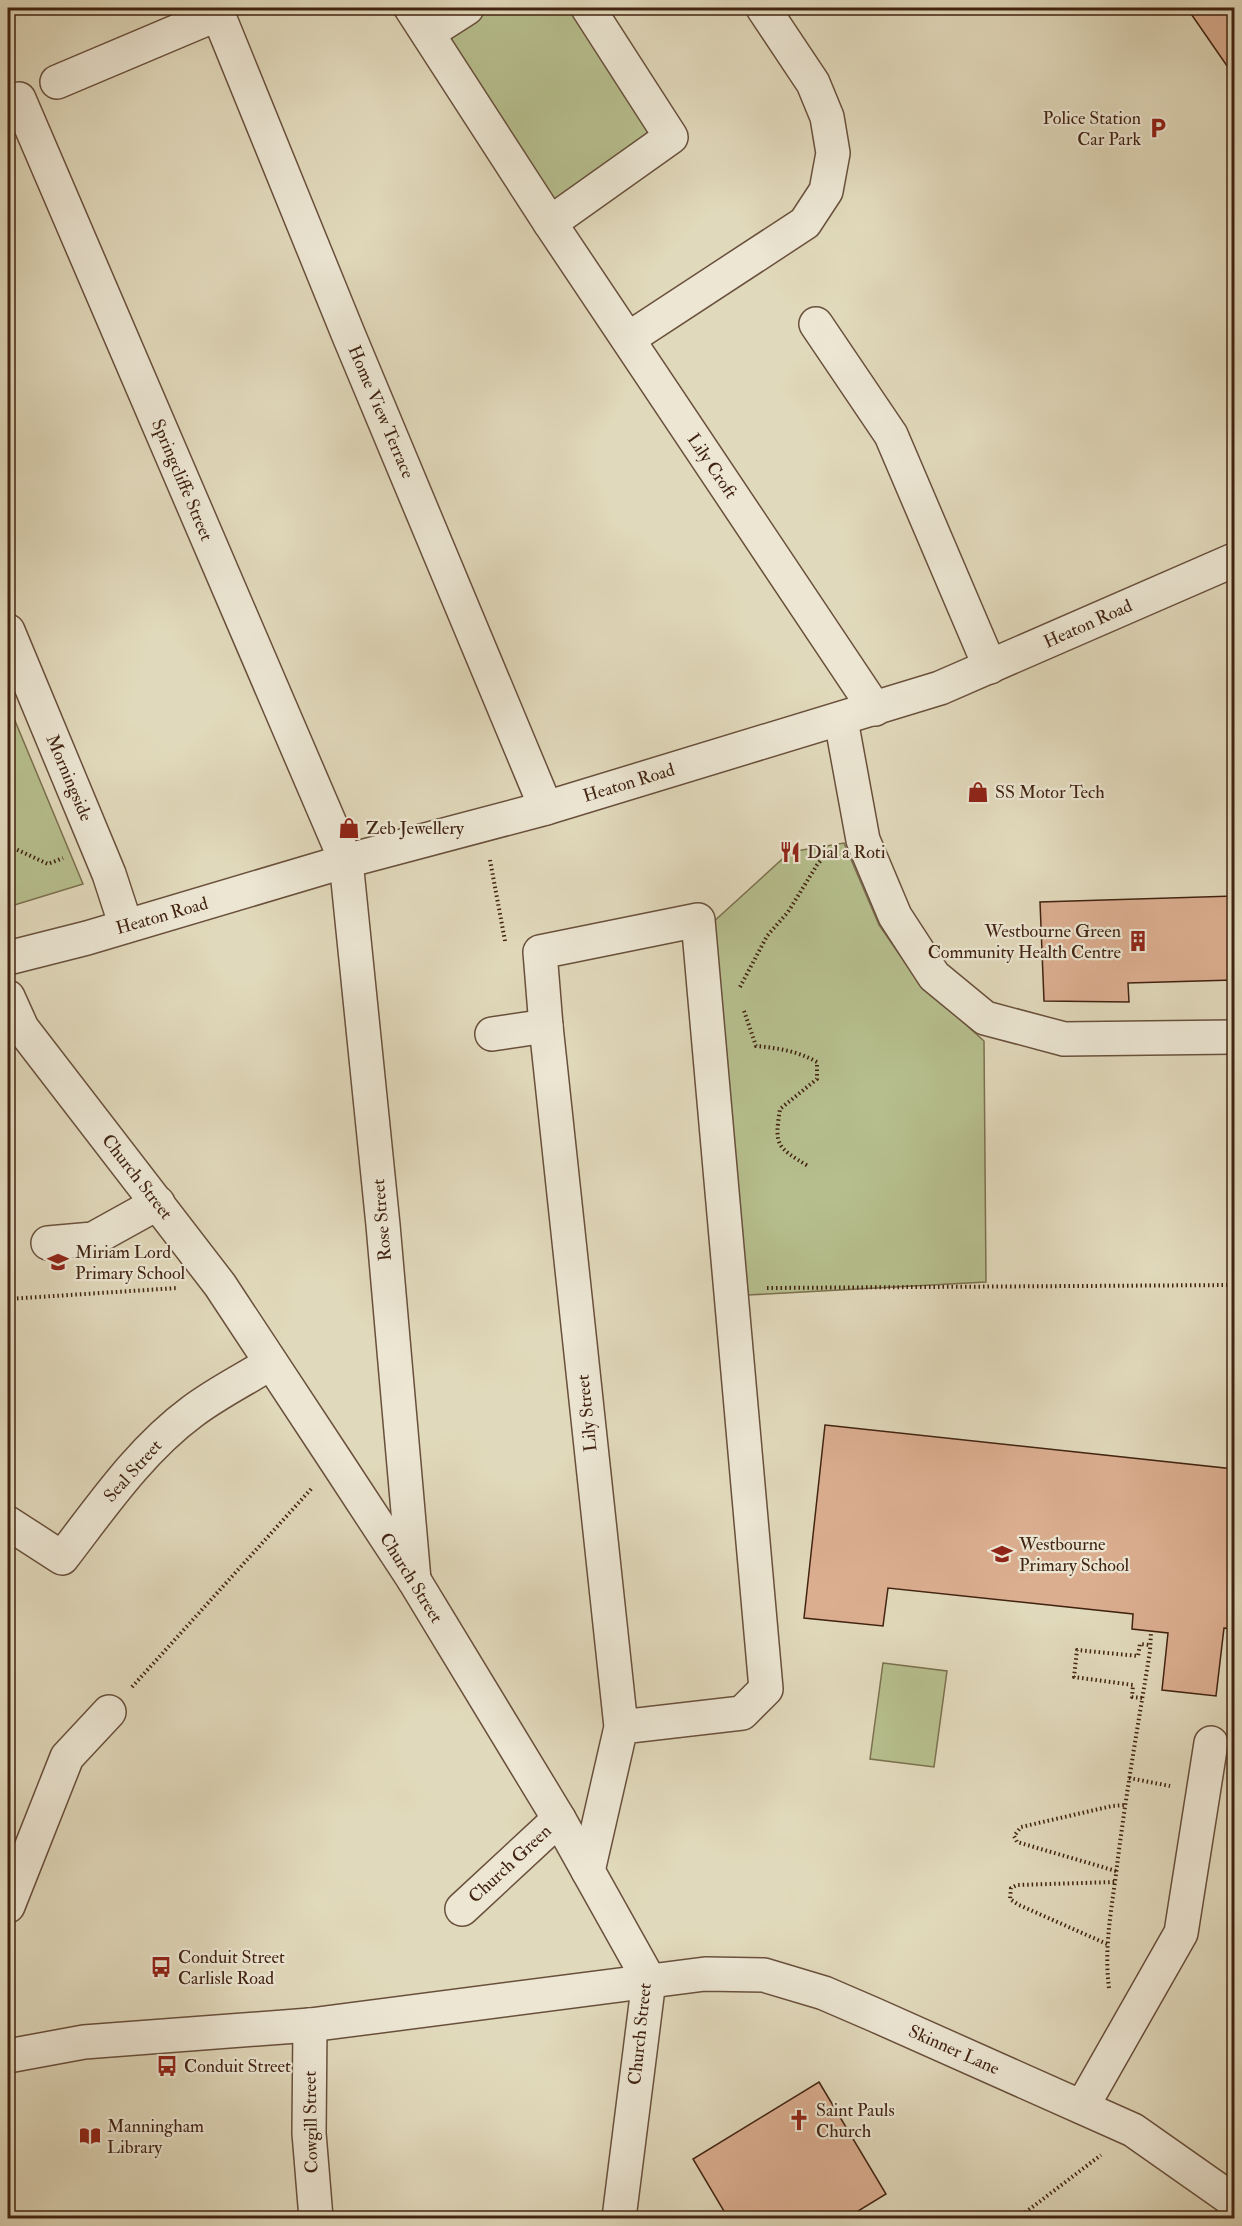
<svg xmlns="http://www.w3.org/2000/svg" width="1242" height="2226" viewBox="0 0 1242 2226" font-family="'IM FELL Double Pica',serif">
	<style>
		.green { fill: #b6be8d; stroke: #7c704f; stroke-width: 1.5 }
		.building { fill: #dbae90; stroke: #412311; stroke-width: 1.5 }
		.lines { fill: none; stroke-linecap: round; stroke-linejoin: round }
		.minor-casing { stroke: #69503c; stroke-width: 36 }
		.path { stroke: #412311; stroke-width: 4; stroke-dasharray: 1.5 3; stroke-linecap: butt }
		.minor { stroke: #ece6d3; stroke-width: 33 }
		.labels { text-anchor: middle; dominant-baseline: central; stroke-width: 4.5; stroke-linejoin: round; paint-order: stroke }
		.poi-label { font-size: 18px; fill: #412311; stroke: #ece6d3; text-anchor: start }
		.street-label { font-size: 18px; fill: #412311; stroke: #ece6d3 }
	</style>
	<rect width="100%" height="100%" fill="#e1d9bb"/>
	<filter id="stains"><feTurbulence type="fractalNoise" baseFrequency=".00333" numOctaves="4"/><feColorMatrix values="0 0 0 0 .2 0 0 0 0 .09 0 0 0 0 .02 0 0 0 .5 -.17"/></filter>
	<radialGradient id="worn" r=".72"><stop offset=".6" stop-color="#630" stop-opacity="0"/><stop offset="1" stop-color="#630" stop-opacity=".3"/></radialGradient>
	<g class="green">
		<path d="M411 8H588L671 137 550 223Z"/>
		<path d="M13 716 83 884 8 907V718Z"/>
		<path d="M844 843 879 925 917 980 984 1041 986 1282 748 1295 711 924 790 852Z"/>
		<path d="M883 1663 947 1671 934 1767 870 1759Z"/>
	</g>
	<g class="building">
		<path d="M1187 8H1234V76Z"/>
		<path d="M1234 896V980L1128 983 1129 1002 1044 1001 1040 902Z"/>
		<path d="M825 1425 1234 1469V1629L1224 1628 1216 1696 1162 1690 1168 1633 1132 1629 1133 1614 888 1588 883 1626 804 1618Z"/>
		<path d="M819 2082 886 2194 858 2211 862 2218H728L693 2159Z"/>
	</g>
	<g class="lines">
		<defs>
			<g id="minor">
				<path d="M411 8 550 223 875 709"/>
				<path d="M428 33 467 8"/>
				<path d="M57 82 218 14 349 336 546 808"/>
				<path d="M19 99 346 861 383 1225 414 1580"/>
				<path d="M550 223 671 137 588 8"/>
				<path d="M816 324 891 435 990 667"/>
				<path d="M628 339 805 223 826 191 833 153 827 117 813 83 763 8"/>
				<path d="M8 631 109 874 126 926"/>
				<path d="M841 720 863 840 895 916 934 976 985 1018 1064 1039 1234 1037"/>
				<path d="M8 958 87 938 346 861 546 808 940 688 1234 560"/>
				<path d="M8 997 22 1028 220 1285 336 1461 414 1580 559 1819 649 1980 619 2218"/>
				<path d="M492 1034 546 1026"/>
				<path d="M48 1243 93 1239 158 1203"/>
				<path d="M8 1523 62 1558C102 1506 140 1450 193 1411 217 1393 245 1379 271 1363"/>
				<path d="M588 1871 621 1727 546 1026 540 952 698 920 766 1689 742 1713 621 1727"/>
				<path d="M8 1906 67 1757 109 1712"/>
				<path d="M462 1909 559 1819"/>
				<path d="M310 2025 309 2133 316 2218"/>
				<path d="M8 2056 84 2042 310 2025 705 1974 764 1975 824 1993 875 2015 1133 2130 1234 2201"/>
				<path d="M1082 2107 1181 1933 1211 1743"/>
			</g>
		</defs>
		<use href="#minor" class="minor-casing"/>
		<g class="path">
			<path d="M9 846 48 864 63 858"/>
			<path d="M490 860 505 941"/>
			<path d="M740 987 767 936 788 912 817 865 829 850"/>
			<path d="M744 1011 756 1046C778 1048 797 1051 817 1062V1079L780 1109C774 1146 777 1147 808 1166"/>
			<path d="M767 1288 1234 1285"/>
			<path d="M8 1299 177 1288"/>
			<path d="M132 1687 312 1488"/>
			<path d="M1142 1698 1132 1697 1133 1685 1074 1677 1077 1650 1138 1656 1140 1644 1150 1645"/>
			<path d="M1129 1778 1170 1786"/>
			<path d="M1116 1871 1017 1842 1014 1836 1021 1827 1112 1806 1125 1805"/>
			<path d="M1107 1944 1019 1905 1010 1899 1011 1888 1017 1885 1115 1882"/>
			<path d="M1109 1988C1104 1949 1111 1912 1116 1874 1125 1799 1138 1725 1150 1651L1151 1632"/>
			<path d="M1018 2218 1101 2155"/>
		</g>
		<use href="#minor" class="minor"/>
	</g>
	<defs>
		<symbol id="parking-bare" viewBox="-9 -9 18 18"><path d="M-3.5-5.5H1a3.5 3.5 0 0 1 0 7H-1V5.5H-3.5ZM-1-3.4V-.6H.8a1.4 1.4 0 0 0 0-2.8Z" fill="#8f2418" stroke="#ece6d3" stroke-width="2.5" paint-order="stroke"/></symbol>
		<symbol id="shop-bare" viewBox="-9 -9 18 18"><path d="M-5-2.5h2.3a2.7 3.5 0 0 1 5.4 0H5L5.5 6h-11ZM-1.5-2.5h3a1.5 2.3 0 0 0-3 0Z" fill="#8f2418" stroke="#ece6d3" stroke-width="2.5" paint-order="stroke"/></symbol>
		<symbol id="restaurant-bare" viewBox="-9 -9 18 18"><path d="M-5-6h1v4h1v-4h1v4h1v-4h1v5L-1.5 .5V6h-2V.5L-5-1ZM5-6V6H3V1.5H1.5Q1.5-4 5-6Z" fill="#8f2418" stroke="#ece6d3" stroke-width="2.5" paint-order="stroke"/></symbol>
		<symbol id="building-bare" viewBox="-9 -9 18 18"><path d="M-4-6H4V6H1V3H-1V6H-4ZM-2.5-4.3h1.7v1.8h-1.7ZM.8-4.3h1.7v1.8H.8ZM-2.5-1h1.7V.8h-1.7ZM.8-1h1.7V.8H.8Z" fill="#8f2418" stroke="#ece6d3" stroke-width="2.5" paint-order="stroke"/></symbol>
		<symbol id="school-bare" viewBox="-9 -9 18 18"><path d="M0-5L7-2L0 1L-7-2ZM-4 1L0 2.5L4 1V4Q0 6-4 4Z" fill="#8f2418" stroke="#ece6d3" stroke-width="2.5" paint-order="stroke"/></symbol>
		<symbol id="bus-bare" viewBox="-9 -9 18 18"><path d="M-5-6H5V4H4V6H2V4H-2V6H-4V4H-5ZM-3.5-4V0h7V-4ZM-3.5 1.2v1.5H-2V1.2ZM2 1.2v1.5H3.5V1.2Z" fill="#8f2418" stroke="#ece6d3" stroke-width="2.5" paint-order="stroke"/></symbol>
		<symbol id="church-bare" viewBox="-9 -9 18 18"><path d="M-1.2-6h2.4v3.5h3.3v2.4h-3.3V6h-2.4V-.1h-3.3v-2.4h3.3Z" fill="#8f2418" stroke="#ece6d3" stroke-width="2.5" paint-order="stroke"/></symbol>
		<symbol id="library-bare" viewBox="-9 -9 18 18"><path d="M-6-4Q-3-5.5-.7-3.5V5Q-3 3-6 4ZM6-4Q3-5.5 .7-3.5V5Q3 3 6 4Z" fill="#8f2418" stroke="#ece6d3" stroke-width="2.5" paint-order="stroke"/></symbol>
	</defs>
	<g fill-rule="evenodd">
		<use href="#parking-bare" x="1143" y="113" width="30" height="30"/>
		<use href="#shop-bare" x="963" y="777" width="30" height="30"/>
		<use href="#shop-bare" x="334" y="813" width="30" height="30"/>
		<use href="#restaurant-bare" x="775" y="837" width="30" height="30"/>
		<use href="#building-bare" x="1123" y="926" width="30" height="30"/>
		<use href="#school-bare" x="43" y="1247" width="30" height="30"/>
		<use href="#school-bare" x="987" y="1539" width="30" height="30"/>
		<use href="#bus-bare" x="146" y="1952" width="30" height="30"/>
		<use href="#bus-bare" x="152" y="2051" width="30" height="30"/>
		<use href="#church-bare" x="784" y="2105" width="30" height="30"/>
		<use href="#library-bare" x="75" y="2121" width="30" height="30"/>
	</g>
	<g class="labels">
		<g class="poi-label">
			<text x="1141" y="118" text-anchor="end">Police Station<tspan x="1141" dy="21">Car Park</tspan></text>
			<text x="995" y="792">SS Motor Tech</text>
			<text x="366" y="828">Zeb Jewellery</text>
			<text x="807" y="852">Dial a Roti</text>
			<text x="1121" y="931" text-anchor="end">Westbourne Green<tspan x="1121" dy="21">Community Health Centre</tspan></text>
			<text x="75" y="1252">Miriam Lord<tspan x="75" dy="21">Primary School</tspan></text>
			<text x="1019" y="1544">Westbourne<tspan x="1019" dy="21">Primary School</tspan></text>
			<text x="178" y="1957">Conduit Street<tspan x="178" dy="21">Carlisle Road</tspan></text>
			<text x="184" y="2066">Conduit Street</text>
			<text x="816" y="2110">Saint Pauls<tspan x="816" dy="21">Church</tspan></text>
			<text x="107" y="2126">Manningham<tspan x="107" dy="21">Library</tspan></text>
		</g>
		<g class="street-label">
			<text transform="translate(381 412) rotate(67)">Home View Terrace</text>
			<text transform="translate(712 466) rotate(56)">Lily Croft</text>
			<text transform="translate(182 480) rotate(67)">Springcliffe Street</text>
			<text transform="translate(1088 624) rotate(-24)">Heaton Road</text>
			<text transform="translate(69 778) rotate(67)">Morningside</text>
			<text transform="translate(629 783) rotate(-17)">Heaton Road</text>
			<text transform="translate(162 916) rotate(-16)">Heaton Road</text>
			<text transform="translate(137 1177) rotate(52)">Church Street</text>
			<text transform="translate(382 1220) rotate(-95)">Rose Street</text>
			<text transform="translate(587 1413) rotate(-96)">Lily Street</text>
			<text transform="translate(133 1471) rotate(-48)">Seal Street</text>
			<text transform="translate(411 1578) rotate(58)">Church Street</text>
			<text transform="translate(510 1864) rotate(-43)">Church Green</text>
			<text transform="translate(640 2034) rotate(-84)">Church Street</text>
			<text transform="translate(954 2050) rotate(24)">Skinner Lane</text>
			<text transform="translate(311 2122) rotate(-91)">Cowgill Street</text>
		</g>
	</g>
	<rect width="1242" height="2226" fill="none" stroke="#e1d9bb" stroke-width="30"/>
	<rect x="9" y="9" width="1224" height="2208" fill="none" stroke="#412311" stroke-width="3"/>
	<rect x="15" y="15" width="1212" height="2196" fill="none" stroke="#412311" stroke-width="1.5"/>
	<rect width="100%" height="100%" filter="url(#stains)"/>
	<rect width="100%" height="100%" fill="url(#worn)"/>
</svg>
